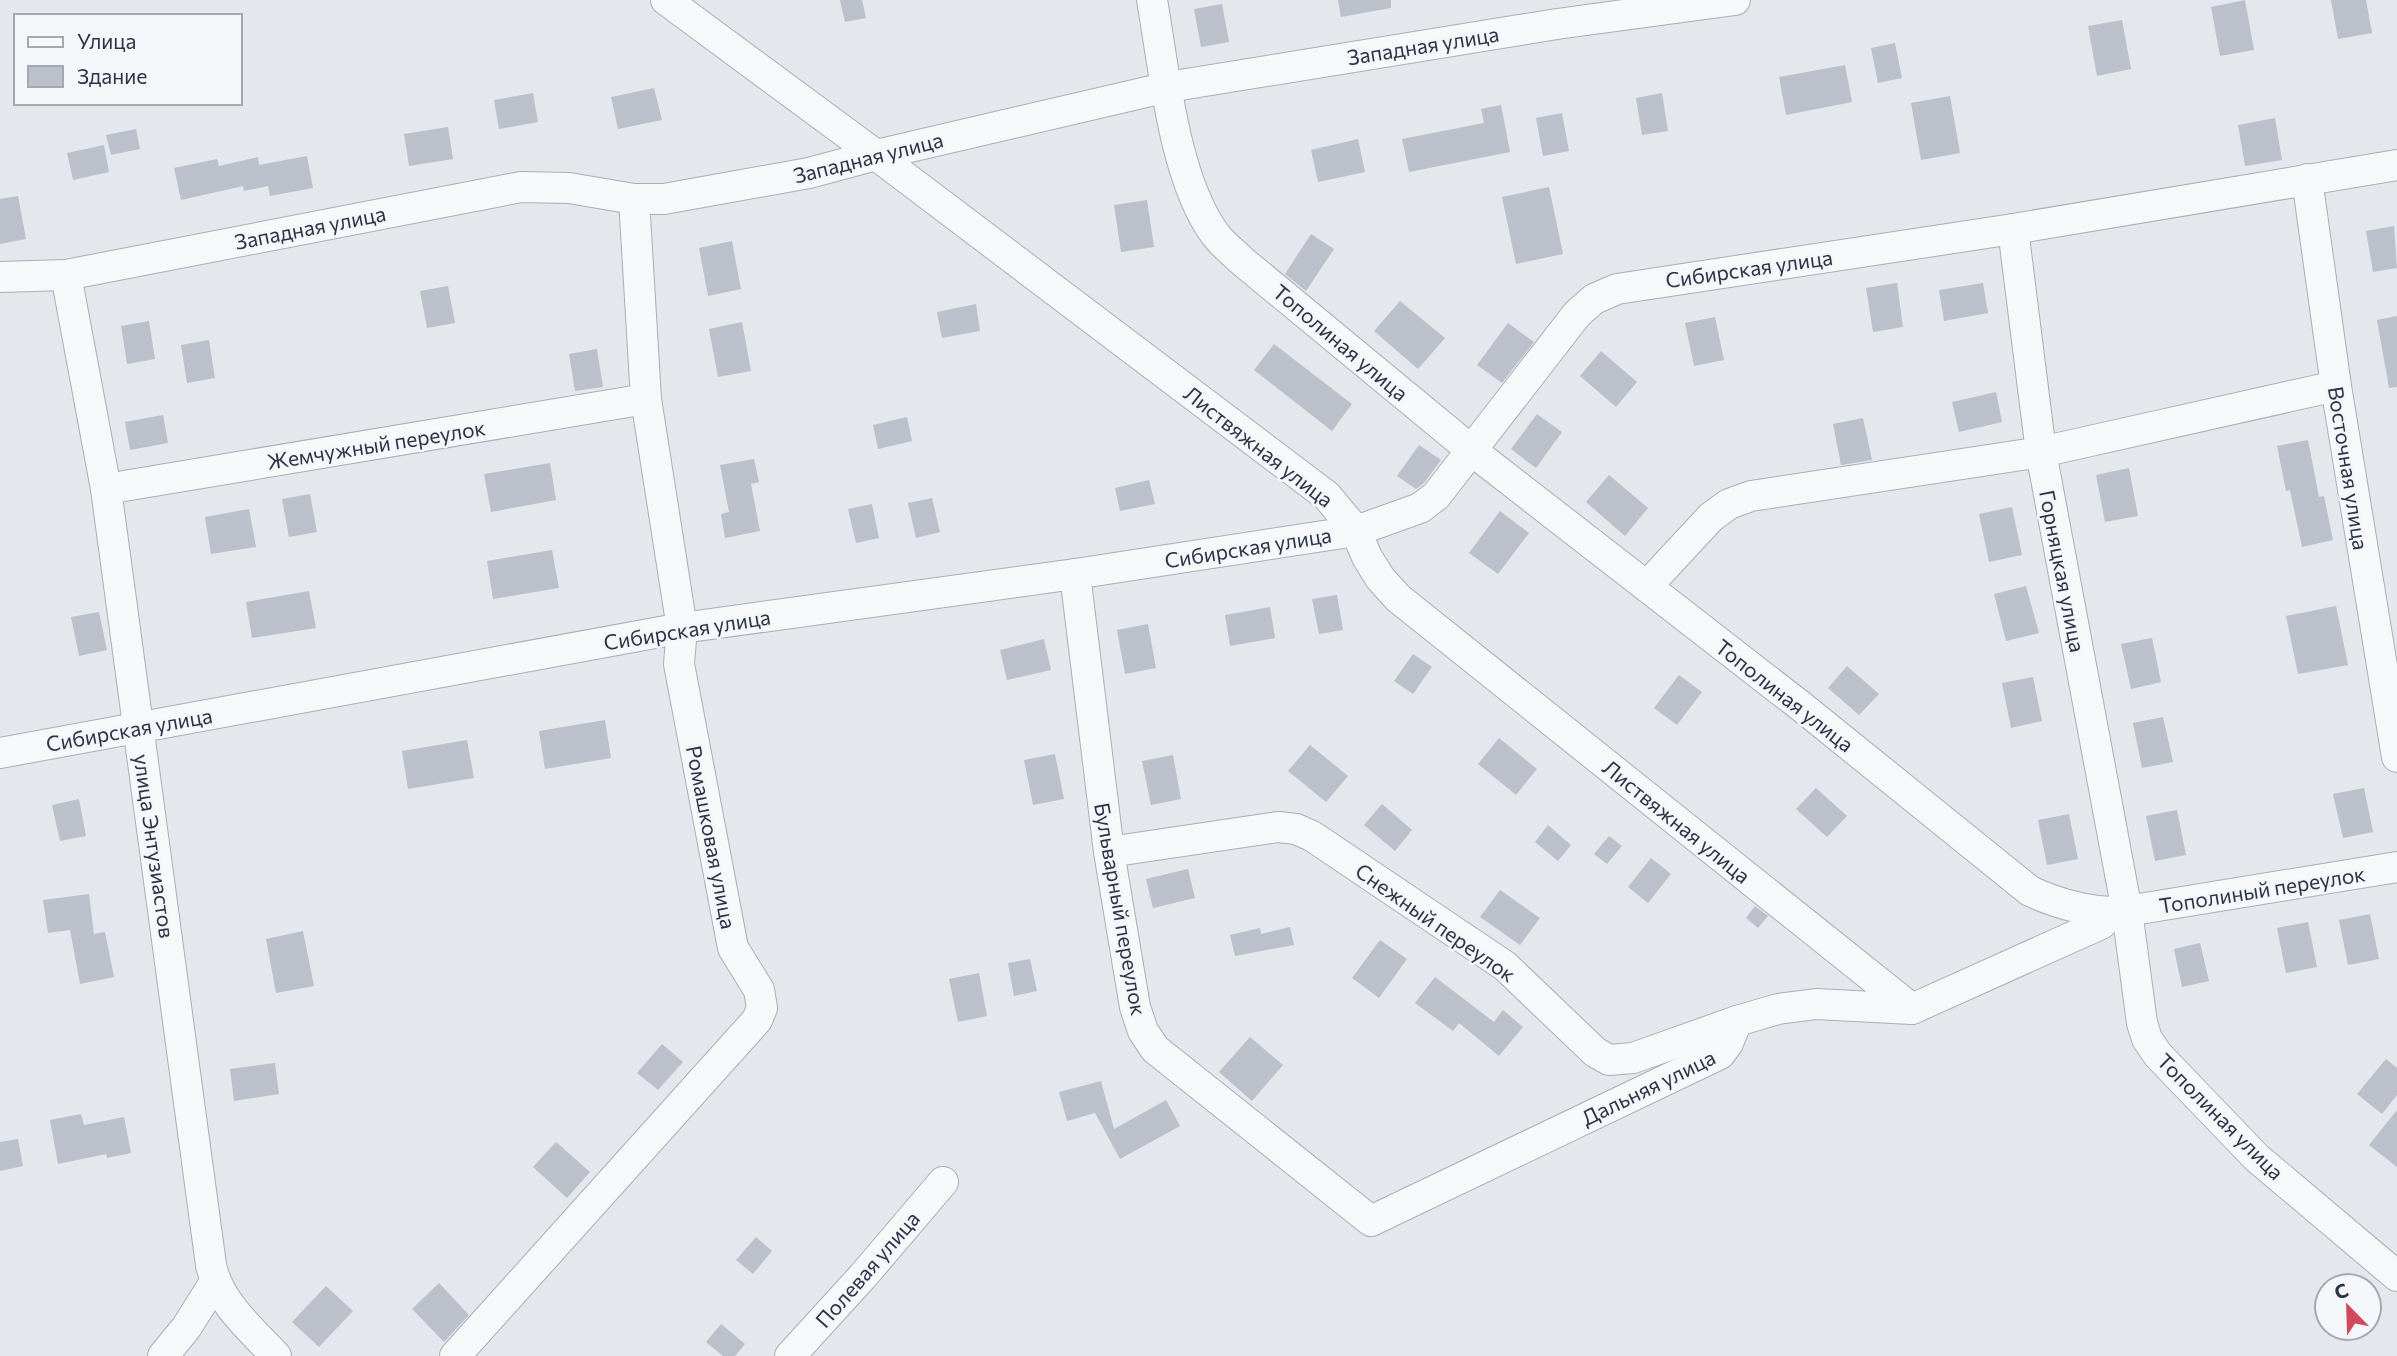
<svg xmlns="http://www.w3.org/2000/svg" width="2397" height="1356" viewBox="0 0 2397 1356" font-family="Commissioner,sans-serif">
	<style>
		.building { fill: #bbc0ca }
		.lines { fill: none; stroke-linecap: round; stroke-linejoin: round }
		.minor-casing { stroke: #a9aeb7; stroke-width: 32 }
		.minor { stroke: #f7f8fa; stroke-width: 30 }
		.labels { text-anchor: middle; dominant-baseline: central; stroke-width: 5; stroke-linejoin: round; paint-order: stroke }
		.street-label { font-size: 21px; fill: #2b3445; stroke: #f4f6f9 }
	</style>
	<rect width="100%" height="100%" fill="#e4e7ec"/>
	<g class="building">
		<path d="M840 0H862L866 18 845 22Z"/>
		<path d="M1338 0H1391V8L1341 17Z"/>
		<path d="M2245 0 2254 50 2220 56 2211 7Z"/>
		<path d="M2331 0H2366L2372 33 2338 39Z"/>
		<path d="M1222 4 1229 42 1201 47 1194 9Z"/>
		<path d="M2122 20 2131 69 2097 76 2088 26Z"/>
		<path d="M1895 43 1902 78 1878 83 1871 48Z"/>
		<path d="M1845 65 1852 102 1786 115 1779 77Z"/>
		<path d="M654 88 662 120 618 129 611 97Z"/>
		<path d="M533 93 538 122 499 129 494 100Z"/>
		<path d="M1662 93 1668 131 1642 135 1636 98Z"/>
		<path d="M1950 96 1960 153 1921 160 1911 103Z"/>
		<path d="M1501 105 1510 152 1409 172 1402 139 1484 123 1481 109Z"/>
		<path d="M1562 113 1569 151 1543 156 1536 118Z"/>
		<path d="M2275 118 2282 160 2245 166 2238 125Z"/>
		<path d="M448 127 453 159 409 166 404 134Z"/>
		<path d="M136 129 140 149 111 155 106 135Z"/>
		<path d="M1358 139 1365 172 1318 182 1311 150Z"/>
		<path d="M104 145 109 172 73 180 67 153Z"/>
		<path d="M307 156 313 188 270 196 268 186 244 191 243 186 181 200 174 168 217 159 219 166 258 157 259 165Z"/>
		<path d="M1549 187 1563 254 1516 264 1502 197Z"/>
		<path d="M18 196 26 239 0 244V199Z"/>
		<path d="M1147 200 1154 247 1121 252 1114 205Z"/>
		<path d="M2394 226 2397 268 2373 272 2366 231Z"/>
		<path d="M1311 234 1334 249 1306 291 1285 274Z"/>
		<path d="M732 241 741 289 708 296 699 248Z"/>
		<path d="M1897 283 1903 327 1873 332 1866 288Z"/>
		<path d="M1983 283 1988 313 1944 321 1939 290Z"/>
		<path d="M448 286 455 323 427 328 420 291Z"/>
		<path d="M1400 301 1445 338 1418 369 1374 331Z"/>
		<path d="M976 304 980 331 942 338 937 312Z"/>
		<path d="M2397 316V387L2389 388 2377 320Z"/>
		<path d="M1715 317 1724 360 1694 366 1685 323Z"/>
		<path d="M149 321 155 359 127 364 121 326Z"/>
		<path d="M742 322 751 371 718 377 709 329Z"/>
		<path d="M1508 323 1534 342 1502 383 1477 365Z"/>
		<path d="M209 340 215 378 187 383 181 345Z"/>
		<path d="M1274 344 1352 404 1332 431 1254 370Z"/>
		<path d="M597 349 603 387 575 391 569 354Z"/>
		<path d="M1601 351 1637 382 1616 407 1580 376Z"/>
		<path d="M1996 392 2002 422 1959 432 1952 402Z"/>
		<path d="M1537 414 1562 432 1536 468 1511 449Z"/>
		<path d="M163 415 168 443 130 450 125 422Z"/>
		<path d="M907 417 912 441 878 449 873 425Z"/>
		<path d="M1863 418 1872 460 1841 465 1833 424Z"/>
		<path d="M2308 440 2319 497 2324 496 2333 540 2302 547 2290 490 2286 491 2277 446Z"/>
		<path d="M1419 445 1441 460 1424 483 1416 489 1397 476Z"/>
		<path d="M754 459 759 482 751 484 760 531 725 538 721 514 729 512 720 465Z"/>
		<path d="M550 463 556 500 491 512 484 474Z"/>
		<path d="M2129 468 2138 516 2105 522 2096 475Z"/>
		<path d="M1609 475 1648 508 1625 536 1586 502Z"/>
		<path d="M1149 480 1155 504 1120 511 1115 488Z"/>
		<path d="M310 494 317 532 289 537 282 499Z"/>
		<path d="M932 498 940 532 916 538 908 503Z"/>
		<path d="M872 504 879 538 856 543 848 509Z"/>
		<path d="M2012 507 2022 555 1989 562 1979 514Z"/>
		<path d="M249 509 256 547 211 554 205 517Z"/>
		<path d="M1500 511 1529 533 1498 574 1469 553Z"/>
		<path d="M552 550 559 588 493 599 487 561Z"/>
		<path d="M2026 586 2039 633 2006 641 1994 594Z"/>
		<path d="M309 591 316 628 252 638 246 602Z"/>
		<path d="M1337 595 1343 630 1319 634 1312 599Z"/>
		<path d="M2336 606 2348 665 2298 674 2286 616Z"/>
		<path d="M1270 607 1275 638 1230 646 1225 615Z"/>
		<path d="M99 612 107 650 79 656 71 617Z"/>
		<path d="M1148 624 1156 668 1125 674 1117 630Z"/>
		<path d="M2152 638 2161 682 2131 689 2121 644Z"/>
		<path d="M1044 639 1051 670 1007 680 1000 650Z"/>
		<path d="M1413 654 1432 667 1413 694 1394 681Z"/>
		<path d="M1847 666 1879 694 1859 715 1828 688Z"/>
		<path d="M1679 675 1702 692 1677 725 1654 708Z"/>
		<path d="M2033 677 2042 721 2011 728 2002 683Z"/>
		<path d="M2163 717 2173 762 2142 768 2133 723Z"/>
		<path d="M605 720 611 758 545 769 539 731Z"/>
		<path d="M1499 738 1537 769 1516 795 1478 764Z"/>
		<path d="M467 740 474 778 408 789 402 751Z"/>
		<path d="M1310 745 1348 776 1326 802 1288 771Z"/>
		<path d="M1055 754 1064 799 1033 805 1024 760Z"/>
		<path d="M1173 755 1181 799 1151 805 1142 761Z"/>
		<path d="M1816 788 1847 816 1827 837 1796 809Z"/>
		<path d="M2364 788 2373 832 2343 838 2333 794Z"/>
		<path d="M79 799 86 836 60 841 52 805Z"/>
		<path d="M1382 804 1412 830 1395 851 1364 825Z"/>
		<path d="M2177 810 2186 855 2155 861 2146 816Z"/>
		<path d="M2069 814 2078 859 2047 865 2038 820Z"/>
		<path d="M1548 825 1571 845 1558 861 1535 842Z"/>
		<path d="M1609 836 1622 846 1607 864 1594 854Z"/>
		<path d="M1651 858 1671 874 1648 903 1628 887Z"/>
		<path d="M1188 869 1195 898 1153 908 1146 879Z"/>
		<path d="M1500 890 1540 918 1520 945 1480 917Z"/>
		<path d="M89 894 94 934 105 932 114 977 80 984 70 930 48 933 43 900Z"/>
		<path d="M1755 906 1768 916 1758 928 1746 918Z"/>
		<path d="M2370 914 2379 959 2348 965 2339 920Z"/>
		<path d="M2308 922 2317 967 2286 973 2277 928Z"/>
		<path d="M1290 927 1294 945 1235 956 1230 935 1260 928 1261 934Z"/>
		<path d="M303 931 314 986 276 993 266 939Z"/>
		<path d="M1380 940 1407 959 1379 998 1352 978Z"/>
		<path d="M2200 943 2209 981 2182 987 2174 949Z"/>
		<path d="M1030 959 1037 991 1014 996 1008 963Z"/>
		<path d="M979 973 987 1016 958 1022 949 979Z"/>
		<path d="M1435 977 1494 1022 1503 1010 1523 1027 1499 1056 1459 1023 1453 1031 1415 1003Z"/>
		<path d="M1250 1037 1283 1065 1252 1101 1219 1072Z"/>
		<path d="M662 1044 683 1062 658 1090 637 1073Z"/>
		<path d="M2386 1059 2397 1068V1095L2382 1114 2357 1094Z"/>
		<path d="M275 1063 279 1094 234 1101 230 1069Z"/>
		<path d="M1101 1081 1114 1129 1166 1100 1180 1126 1120 1159 1095 1113 1067 1121 1059 1092Z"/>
		<path d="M2397 1110V1167L2369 1145Z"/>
		<path d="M81 1114 84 1125 124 1117 131 1153 107 1158 106 1154 58 1164 50 1120Z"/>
		<path d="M18 1139 23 1166 0 1171V1142Z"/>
		<path d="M556 1142 590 1172 567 1198 533 1167Z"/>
		<path d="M756 1237 772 1251 753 1274 736 1260Z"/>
		<path d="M439 1283 469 1315 444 1342 412 1309Z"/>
		<path d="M326 1286 353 1311 319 1347 292 1322Z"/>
		<path d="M721 1324 745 1344 735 1356H723L706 1342Z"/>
	</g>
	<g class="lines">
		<defs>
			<g id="minor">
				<path d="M666 0 876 155 1327 496 1356 531 1367 557 1380 578 1398 598 1912 1009"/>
				<path d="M1152 0C1164 68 1174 179 1215 234 1222 244 1233 252 1242 261L1471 450 1802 707 2030 891C2058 904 2096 915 2127 911L2142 1023 2147 1039 2158 1055 2257 1158 2397 1276"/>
				<path d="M2307 179 2336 386 2397 757"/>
				<path d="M2013 229 2041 452 2127 911 2397 867"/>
				<path d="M66 275 106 489 211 1265C219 1303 250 1328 276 1356"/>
				<path d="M0 277 66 275 521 187 569 188 634 199H664L809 173 876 155 1168 87 1557 24 1735 0"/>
				<path d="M106 489 646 399"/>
				<path d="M1075 574 1109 852 1135 1007 1143 1031 1155 1049 1371 1221 1720 1054 1728 1043 1737 1021 1778 1009 1816 1004 1912 1009 2101 924 2113 913"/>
				<path d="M1647 586 1711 517 1729 504 1751 496 2041 452 2336 386"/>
				<path d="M0 753 682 628 1075 574 1356 531 1420 508 1436 496 1577 314 1594 299 1617 289 2013 229 2397 165"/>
				<path d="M1109 852 1278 827 1296 829 1312 836 1505 966 1595 1052 1609 1060 1633 1058 1737 1021"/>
				<path d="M163 1356 186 1328 215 1282"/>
				<path d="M455 1356 757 1020 762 1008 759 990 733 948 679 664 682 628 646 399 634 199"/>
				<path d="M790 1356 863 1276 943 1182"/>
			</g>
		</defs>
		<use href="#minor" class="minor-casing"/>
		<use href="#minor" class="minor"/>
	</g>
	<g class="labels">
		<g class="street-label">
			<text transform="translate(1423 45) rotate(-9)">Западная улица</text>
			<text transform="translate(868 157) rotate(-14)">Западная улица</text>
			<text transform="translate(310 227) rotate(-11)">Западная улица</text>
			<text transform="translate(1749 268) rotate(-8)">Сибирская улица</text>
			<text transform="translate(1341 342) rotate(40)">Тополиная улица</text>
			<text transform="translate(376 444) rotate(-9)">Жемчужный переулок</text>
			<text transform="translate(1259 446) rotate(38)">Листвяжная улица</text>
			<text transform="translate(2349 468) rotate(81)">Восточная улица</text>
			<text transform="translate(1248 547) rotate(-9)">Сибирская улица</text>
			<text transform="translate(2063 571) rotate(79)">Горняцкая улица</text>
			<text transform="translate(687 629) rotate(-9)">Сибирская улица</text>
			<text transform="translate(1785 695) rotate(38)">Тополиная улица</text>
			<text transform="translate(129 729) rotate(-10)">Сибирская улица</text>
			<text transform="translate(1677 821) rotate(39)">Листвяжная улица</text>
			<text transform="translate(712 837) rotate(79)">Ромашковая улица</text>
			<text transform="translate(155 846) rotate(82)">улица Энтузиастов</text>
			<text transform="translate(2262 889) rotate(-9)">Тополиный переулок</text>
			<text transform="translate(1121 909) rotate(80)">Бульварный переулок</text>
			<text transform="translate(1436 922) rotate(35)">Снежный переулок</text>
			<text transform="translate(1648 1087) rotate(-26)">Дальняя улица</text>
			<text transform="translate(2221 1116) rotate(45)">Тополиная улица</text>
			<text transform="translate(867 1269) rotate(-49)">Полевая улица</text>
		</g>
	</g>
	<rect x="14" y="14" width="228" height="91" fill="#f4f6f9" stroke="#a4a8b1" stroke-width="2"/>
	<rect x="28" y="37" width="35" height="10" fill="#f7f8fa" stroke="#a4a8b1" stroke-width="2"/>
	<text x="77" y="49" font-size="21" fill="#2b3445">Улица</text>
	<rect x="28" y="66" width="35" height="21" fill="#bbc0ca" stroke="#a4a8b1" stroke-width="2"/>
	<text x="77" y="84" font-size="21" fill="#2b3445">Здание</text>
	<g transform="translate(2348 1307) rotate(337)"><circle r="33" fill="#f4f6f9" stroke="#a4a8b1" stroke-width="2"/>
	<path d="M0-5L12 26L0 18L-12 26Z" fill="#d1495b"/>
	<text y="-10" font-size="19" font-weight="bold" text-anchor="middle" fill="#2b3445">С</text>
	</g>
</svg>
